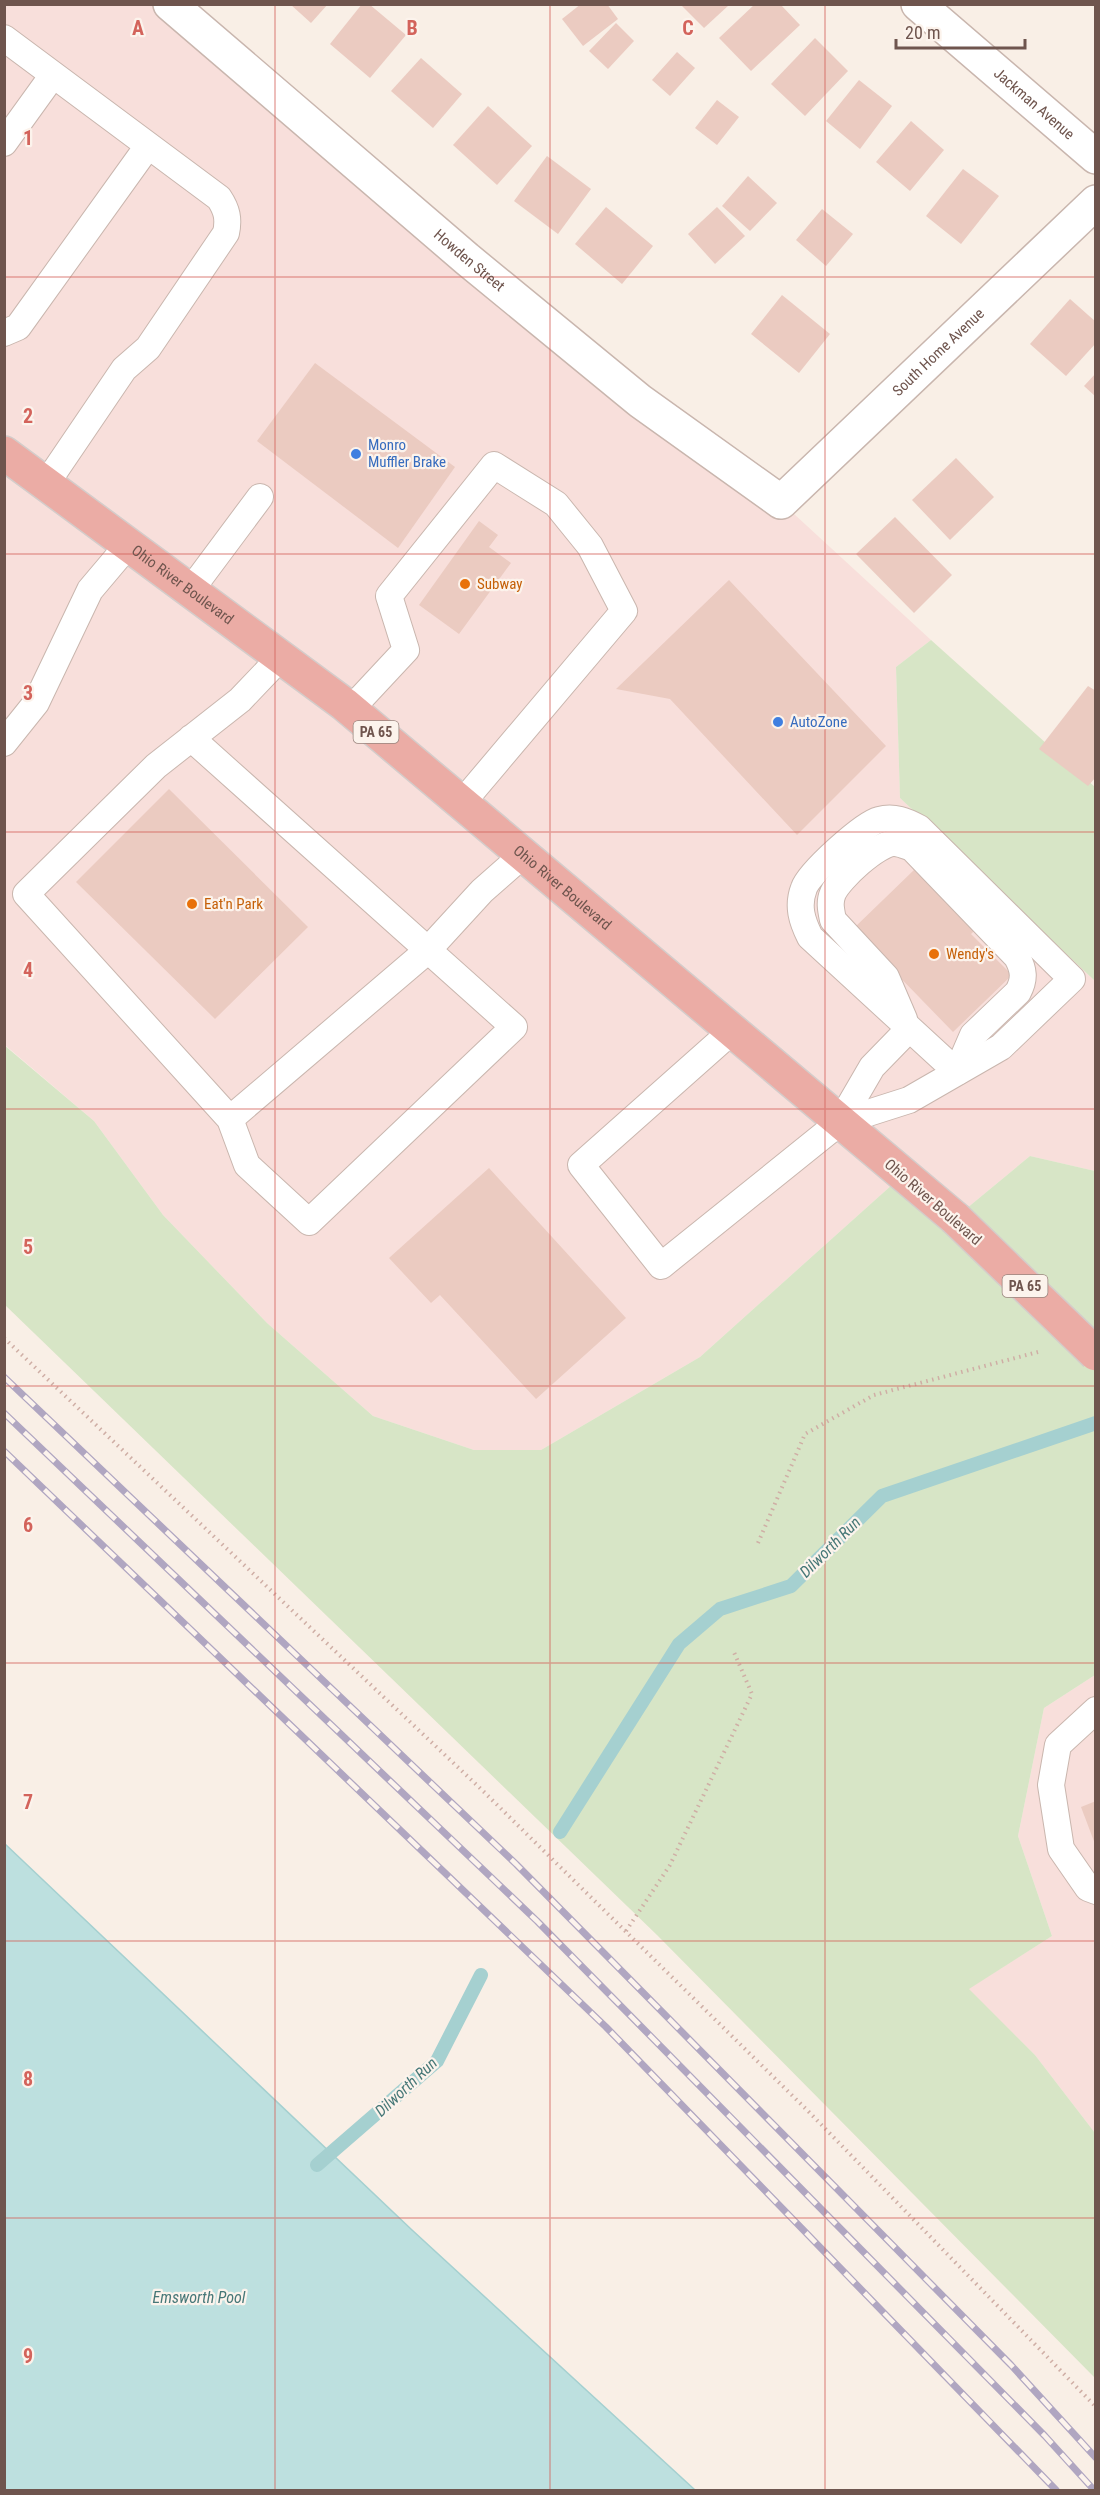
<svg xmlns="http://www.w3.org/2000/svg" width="1100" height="2495" viewBox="0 0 1100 2495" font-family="'Roboto Condensed',sans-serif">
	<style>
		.commercial { fill: #f8dfdb }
		.green { fill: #d7e5c6 }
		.water { fill: #bde0df; stroke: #a5d0d0; stroke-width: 1.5 }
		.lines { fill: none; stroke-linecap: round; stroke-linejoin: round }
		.stream { stroke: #a5d0d0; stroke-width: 14 }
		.building { fill: #ebcbc1 }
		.lane-casing { stroke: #c9b6ae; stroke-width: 28 }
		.street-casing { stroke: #c9b6ae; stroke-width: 36 }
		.highway-casing { stroke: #d4ccca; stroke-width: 36 }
		.path { stroke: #cfaea5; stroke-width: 4; stroke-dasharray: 1.5 4.5; stroke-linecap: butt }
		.lane { stroke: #fff; stroke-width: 26 }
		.street { stroke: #fff; stroke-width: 33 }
		.highway { stroke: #ebaca5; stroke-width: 33 }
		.rail-casing { stroke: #b0a6c1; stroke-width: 7 }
		.rail { stroke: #fcf3ec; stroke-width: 4.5; stroke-dasharray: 14; stroke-linecap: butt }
		.highway-bridge-casing { stroke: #d4ccca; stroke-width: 36; stroke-linecap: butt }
		.highway-bridge { stroke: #ebaca5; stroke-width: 33 }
		.grid { fill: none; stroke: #d3635b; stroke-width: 1.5; stroke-opacity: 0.55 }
		.shop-dot { fill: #3f7fe0; stroke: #fcf3ec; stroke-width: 2 }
		.food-dot { fill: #e8710a; stroke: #fcf3ec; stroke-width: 2 }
		.labels { text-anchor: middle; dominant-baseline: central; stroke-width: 4.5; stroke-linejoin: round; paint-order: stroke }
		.shield { fill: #fcf3ec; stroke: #99847d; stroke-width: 1.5 }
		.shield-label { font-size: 14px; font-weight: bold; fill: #6f554e }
		.street-label { font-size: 15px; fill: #6f554e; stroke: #fcf3ec }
		.shop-label { font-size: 15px; fill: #366cbe; stroke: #fcf3ec; text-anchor: start }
		.food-label { font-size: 15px; fill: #c56008; stroke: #fcf3ec; text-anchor: start }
		.water-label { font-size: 16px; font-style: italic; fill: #477878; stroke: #fcf3ec }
		.grid-label { font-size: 20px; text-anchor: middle; font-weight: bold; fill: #d3635b; stroke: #fcf3ec; stroke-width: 4.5; stroke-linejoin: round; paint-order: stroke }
	</style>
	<rect width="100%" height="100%" fill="#f9efe6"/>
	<g class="commercial">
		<path d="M5 5H170L781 502 931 640 896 667 900 798 1095 981V1171L1030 1156 955 1218 903 1175 700 1357 541 1450H474L373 1416 267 1323 163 1215 94 1121 5 1045Z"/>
		<path d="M1095 1675V2133L1035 2055 968 1989 1052 1936 1018 1836 1044 1708Z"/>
	</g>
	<g class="green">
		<path d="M931 640 1095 787V981L900 798 896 667Z"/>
		<path d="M4 1045 94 1121 163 1215 267 1323 373 1416 474 1450H541L700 1357 903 1175 955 1218 1030 1156 1095 1171V1675L1044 1708 1018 1836 1052 1936 969 1989 1035 2055 1095 2133V2378L657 1935 5 1305Z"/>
	</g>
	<path class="water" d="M4 1843 412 2230 695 2490H5Z"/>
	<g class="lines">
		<g class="stream">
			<path d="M560 1832 679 1644 720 1609 791 1586 882 1496 1096 1423"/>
			<path d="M317 2165 437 2061 481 1975"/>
		</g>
	</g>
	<g class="building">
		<path d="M290 4H328L311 23Z"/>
		<path d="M362 4H369L406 35 370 78 330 44Z"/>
		<path d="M581 4H607L618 19 583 46 562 19Z"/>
		<path d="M755 4H780L800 25 751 71 719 38Z"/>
		<path d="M681 5H729L704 28Z"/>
		<path d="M616 23 634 41 608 69 589 51Z"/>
		<path d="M815 38 848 71 805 116 771 84Z"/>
		<path d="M677 52 695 68 670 96 652 80Z"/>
		<path d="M421 58 462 94 433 128 391 91Z"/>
		<path d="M859 80 892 106 860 149 826 121Z"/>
		<path d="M717 100 739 117 717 145 695 128Z"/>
		<path d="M488 106 532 146 497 185 453 145Z"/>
		<path d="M911 121 944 150 910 191 876 162Z"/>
		<path d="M547 156 591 189 558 234 514 201Z"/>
		<path d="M963 169 999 196 961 244 926 216Z"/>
		<path d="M748 176 777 203 750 231 722 206Z"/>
		<path d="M606 207 653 246 622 284 575 244Z"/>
		<path d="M717 207 745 236 715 264 688 234Z"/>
		<path d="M822 209 853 234 826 266 796 240Z"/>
		<path d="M782 295 830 334 799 373 751 334Z"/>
		<path d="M1070 299 1096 322V343L1066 376 1030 344Z"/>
		<path d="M315 363 455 467 398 548 257 441Z"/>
		<path d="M1096 373V397L1084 386Z"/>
		<path d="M956 458 994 497 950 540 912 500Z"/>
		<path d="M895 517 952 575 914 613 856 554Z"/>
		<path d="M479 521 498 535 489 547 511 563 459 634 419 605Z"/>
		<path d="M729 580 886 746 797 835 670 699 616 689Z"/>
		<path d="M1088 686 1096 691V777L1088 786 1039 749Z"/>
		<path d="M169 789 308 927 215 1019 76 882Z"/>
		<path d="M914 870 956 913 961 909 978 927 971 934 1012 975 953 1032 853 929Z"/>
		<path d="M489 1168 626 1318 536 1399 440 1295 431 1303 389 1258Z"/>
		<path d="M1096 1801V1844H1095L1081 1807Z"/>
	</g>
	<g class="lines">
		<defs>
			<g id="lane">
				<path d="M4 38 219 198C227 210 229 219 226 233L148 348 124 369 46 484"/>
				<path d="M4 143 53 75"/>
				<path d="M4 333 18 327 148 146"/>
				<path d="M190 591 260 497"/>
				<path d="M350 710 406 650 389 596 494 465 556 504 590 546 624 611 461 804"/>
				<path d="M191 738 514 1027 309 1222 247 1165 230 1119 26 894 156 766 240 700 280 658"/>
				<path d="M4 743 36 703 90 590 128 545"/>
				<path d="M904 1019 886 977 833 920C831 910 829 902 833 893 839 879 878 843 894 843 900 843 906 846 912 848L1017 957C1024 970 1025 979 1018 992L973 1035 957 1072"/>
				<path d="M732 1031 581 1165 661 1266 840 1122 872 1067 909 1029"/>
				<path d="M230 1119 427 951 482 891 523 855"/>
				<path d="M840 1122 909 1100 1001 1047 1072 979 919 828C906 821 894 816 879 820 863 824 809 873 804 888 797 906 802 921 810 937L957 1072"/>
				<path d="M1096 1710 1058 1745 1051 1785 1061 1849 1088 1888 1096 1891"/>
			</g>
			<g id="street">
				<path id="s1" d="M170 4 467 259 640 401 781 502 1096 202"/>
				<path id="s2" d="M918 4 1096 157"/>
			</g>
			<g id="highway">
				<path id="s3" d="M4 453 344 704 955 1218"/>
			</g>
		</defs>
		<use href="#lane" class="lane-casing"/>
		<use href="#street" class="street-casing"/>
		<use href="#highway" class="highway-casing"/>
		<g class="path">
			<path d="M4 1338 482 1790 808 2111 1096 2407"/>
			<path d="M758 1543 805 1434 874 1395 1038 1352"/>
			<path d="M626 1931 670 1865 752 1694 733 1650"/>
		</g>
		<use href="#lane" class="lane"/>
		<use href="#street" class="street"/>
		<use href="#highway" class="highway"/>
		<defs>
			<g id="rail">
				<path d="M4 1377 516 1864 1011 2365 1096 2458"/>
				<path d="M4 1413 537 1921 1045 2436 1094 2490"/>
				<path d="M4 1451 606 2027 1056 2490"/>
			</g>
		</defs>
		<use href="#rail" class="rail-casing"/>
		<use href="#rail" class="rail"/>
		<defs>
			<path id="highway-bridge" d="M955 1218 1096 1354"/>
		</defs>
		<use href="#highway-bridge" class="highway-bridge-casing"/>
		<use href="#highway-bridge" class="highway-bridge"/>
	</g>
	<path class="grid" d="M275 4V2490M550 4V2490M825 4V2490M4 277H1096M4 554H1096M4 832H1096M4 1109H1096M4 1386H1096M4 1663H1096M4 1941H1096M4 2218H1096"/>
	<g class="shop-dot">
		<circle cx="356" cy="454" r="6"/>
		<circle cx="778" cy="722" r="6"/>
	</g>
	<g class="food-dot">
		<circle cx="465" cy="584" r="6"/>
		<circle cx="192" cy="904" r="6"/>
		<circle cx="934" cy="954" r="6"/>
	</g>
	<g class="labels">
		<g class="shield">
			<rect x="353.5" y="721" width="45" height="22" rx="4.5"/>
			<rect x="1002.5" y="1275" width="45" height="22" rx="4.5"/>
		</g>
		<g class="shield-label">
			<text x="376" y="732">PA 65</text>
			<text x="1025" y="1286">PA 65</text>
		</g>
		<g class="street-label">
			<text stroke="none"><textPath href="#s2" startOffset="153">Jackman Avenue</textPath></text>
			<text stroke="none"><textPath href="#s1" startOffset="394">Howden Street</textPath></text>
			<text stroke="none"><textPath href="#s1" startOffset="1006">South Home Avenue</textPath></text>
			<text stroke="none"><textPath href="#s3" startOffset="222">Ohio River Boulevard</textPath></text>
			<text stroke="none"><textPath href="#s3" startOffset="708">Ohio River Boulevard</textPath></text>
			<text transform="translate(933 1202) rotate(41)">Ohio River Boulevard</text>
		</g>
		<g class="shop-label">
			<text x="368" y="445">Monro<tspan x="368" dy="17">Muffler Brake</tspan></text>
			<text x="790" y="722">AutoZone</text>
		</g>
		<g class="food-label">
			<text x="477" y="584">Subway</text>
			<text x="204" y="904">Eat'n Park</text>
			<text x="946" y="954">Wendy's</text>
		</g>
		<g class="water-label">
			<text transform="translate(830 1547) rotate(-45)">Dilworth Run</text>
			<text transform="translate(406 2087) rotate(-43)">Dilworth Run</text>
			<text x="199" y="2297">Emsworth Pool</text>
		</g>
	</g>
	<g class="grid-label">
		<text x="138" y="35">A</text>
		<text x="412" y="35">B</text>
		<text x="688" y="35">C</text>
		<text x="28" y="145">1</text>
		<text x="28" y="423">2</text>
		<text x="28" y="700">3</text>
		<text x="28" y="977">4</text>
		<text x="28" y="1254">5</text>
		<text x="28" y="1532">6</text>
		<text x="28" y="1809">7</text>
		<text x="28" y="2086">8</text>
		<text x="28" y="2363">9</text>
	</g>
	<rect width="1100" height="2495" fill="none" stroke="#6f554e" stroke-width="12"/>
	<path d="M896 39v9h129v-9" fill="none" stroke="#6f554e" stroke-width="3"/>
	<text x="905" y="39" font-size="18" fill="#6f554e" stroke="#fcf3ec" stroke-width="4.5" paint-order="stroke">20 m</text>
</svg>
